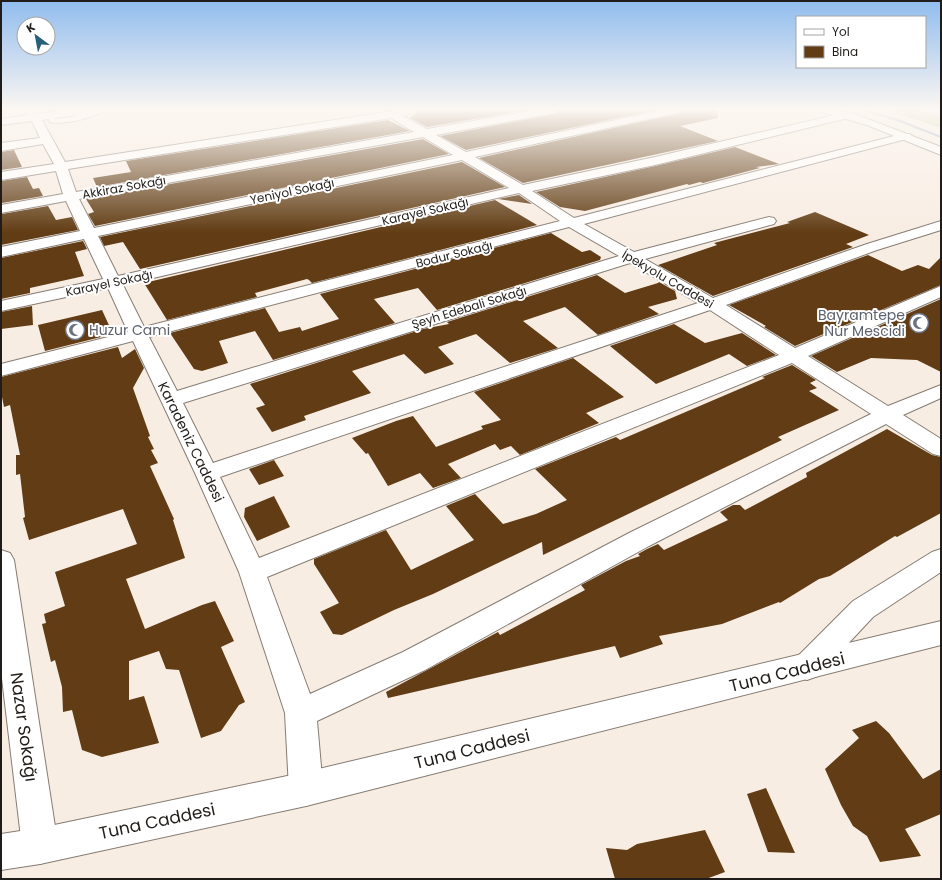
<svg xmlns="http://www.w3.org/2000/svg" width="942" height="880" viewBox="0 0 942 880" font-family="Poppins,sans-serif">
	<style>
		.green { fill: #b7c28c }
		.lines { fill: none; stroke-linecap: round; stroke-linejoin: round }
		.stream { fill: #8394b5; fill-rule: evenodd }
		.building { fill: #613c14 }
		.lane-casing { stroke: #857c73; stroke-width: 2 }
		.street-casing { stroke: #857c73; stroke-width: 2 }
		.secondary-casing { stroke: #857c73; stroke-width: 2 }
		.path { stroke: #aca39c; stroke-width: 1.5; stroke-dasharray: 1 1; stroke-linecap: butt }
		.lane { fill: #fff; fill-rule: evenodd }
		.street { fill: #fff; fill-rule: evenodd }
		.secondary { fill: #fff; fill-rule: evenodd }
		.labels { text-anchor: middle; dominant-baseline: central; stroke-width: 4; stroke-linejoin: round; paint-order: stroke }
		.far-street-label { font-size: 12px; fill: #201c19; stroke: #fff }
		.worship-label { font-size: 14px; fill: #5b616d; stroke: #fff; text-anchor: end }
		.street-label { font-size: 14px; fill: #201c19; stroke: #fff }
		.near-street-label { font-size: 17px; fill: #201c19; stroke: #fff }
	</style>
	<rect width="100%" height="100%" fill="#f8ede3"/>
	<path class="green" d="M888 110H916L941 118V128Z"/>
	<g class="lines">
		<path class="stream" d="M863 110H868L901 120 941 136V138L899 122Z"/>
	</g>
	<g class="building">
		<path d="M420 110H527L427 127 410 118Z"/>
		<path d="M560 110H656L466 150 440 136 554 114Z"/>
		<path d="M683 110H717L718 118 680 126 718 141 523 183 479 158 681 113Z"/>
		<path d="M388 120 410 131 97 187 93 178 131 172 126 161Z"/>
		<path d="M423 139 449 154 95 226 88 214 94 212 86 199Z"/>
		<path d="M735 147 779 164 756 167 760 168 703 183 700 182 689 185 687 184 585 211 560 207 536 192 655 166Z"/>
		<path d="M14 150 22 167 1 170V152Z"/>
		<path d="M462 162 505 187 140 269 123 242 104 246 100 237Z"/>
		<path d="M27 177 33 189 39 188 43 196 2 203 1 181Z"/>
		<path d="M519 195 532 204 498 199Z"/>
		<path d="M495 200 537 225 312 283 309 280 307 279 255 293 257 297 167 320 144 283Z"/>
		<path d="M48 206 56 220 72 217 78 230 1 245 2 214Z"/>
		<path d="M815 212 869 235 846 244 853 247 713 296 658 265 717 245 714 243 790 223 787 222Z"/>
		<path d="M551 233 582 252 590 250 601 257 600 260 437 310 418 288 374 299 395 323 273 360 255 331 219 341 228 363 202 371 194 369 170 333 265 308 279 332 300 327 302 331 339 319 320 294Z"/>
		<path d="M83 241 87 249 75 252 84 276 30 288V293L1 299V258Z"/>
		<path d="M868 255 902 271 918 265 929 269 941 257V285L795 346 764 327 766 326 729 305Z"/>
		<path d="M597 275 625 293 658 283 659 282 675 291 677 299 648 307 659 314 598 335 565 307 523 321 558 348 510 363 476 334 438 347 454 364 425 374 404 354 352 371 371 393 304 416 306 420 272 432 256 408 265 405 250 384 423 329 449 324 447 322Z"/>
		<path d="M941 299V372L917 360 871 358 837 372 811 356Z"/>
		<path d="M32 306 33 325 1 329V312Z"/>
		<path d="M102 310 113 334 45 351 38 325Z"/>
		<path d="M674 324 705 343 742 333 776 355 747 366 729 354 656 384 610 346Z"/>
		<path d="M118 347 122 358 135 349 144 368 133 388 150 436 148 437 154 449 151 450 158 463 150 466 174 519 173 520 185 558 126 579 145 629 202 605 215 601 234 641 221 647 245 702 239 705 221 731 201 738 179 670 166 669 159 651 129 661V700L144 696 159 743 102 757 82 750 72 710 63 712 62 687 55 660 51 662 42 624 46 623 44 614 65 606 55 572 137 544 123 509 29 540 23 518 25 517 20 474 16 475V455H20L10 405 4 407 1 392V377Z"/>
		<path d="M573 358 624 397 586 413 599 423 520 455 511 446 500 450 495 444 448 464 461 478 433 488 420 473 388 486 368 453 366 454 352 438 396 421 413 416 436 447 483 429 481 426 501 420 474 392Z"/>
		<path d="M792 365 816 380 810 383 817 388 809 391 839 410 778 437 782 440 543 555 542 542 433 594 394 610 342 635 333 634 320 612 339 603 314 564V559L386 530 411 570 474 540 446 506 475 494 503 524 536 514 567 500 535 469 616 437 620 440 765 378 762 377Z"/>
		<path d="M887 429 932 455 941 457V513L897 537 895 536 830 576 819 579 780 603 779 602 722 624 659 636 663 644 620 658 615 646 388 698 386 692 498 632 500 635 585 590 581 585 626 561 640 556 638 554 647 549 658 544 664 550 728 520 720 512 733 505H740L745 510 807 477 806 473Z"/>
		<path d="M274 460 284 476 259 485 249 469Z"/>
		<path d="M274 496 290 527 257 541 244 517 245 508Z"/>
		<path d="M876 721 889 733 923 779 941 769V814L905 829 921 856 880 862 867 836 853 826 841 805 825 769 859 738 852 730Z"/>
		<path d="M766 788 795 853 768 852 747 794Z"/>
		<path d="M705 830 725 872 706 879H615L606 848 627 850 637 844Z"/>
	</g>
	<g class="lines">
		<defs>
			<path id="lane" d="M95 110H105C95 118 63 125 50 122L47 115 50 113 52 114 55 119 71 117Z"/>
			<g id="street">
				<path d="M26 110H36L38 114 66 110H94L89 113 42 120 65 162 399 110H410L411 112 410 114 403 116 427 129 536 110H559L554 113 436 135 466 152 663 110H682L681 112 475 157 523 185 655 157 848 112 853 115 852 117 655 165 532 191 574 218 902 134H910L912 136 910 138 584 224 634 252 769 217 774 218 776 221 774 224 645 259 713 298 867 244 941 221V230L877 250 726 305 795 348 941 286V297L808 356 888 406 941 385V398L903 415 941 439V456L933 454 886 424 649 546 425 670 317 721 323 789 318 801 306 806 294 801 289 789 285 713 239 572 195 473 133 341 1 376V364L128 332 108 288 1 311V301L103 279 84 239 1 257V247L80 231 66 201 1 213V205L63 194 56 171 1 180V172L54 164 43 144 1 151V143L40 138 32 121 1 125V119L28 115ZM391 118 414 132 76 192 68 169ZM423 137 453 155 94 228 79 199ZM462 160 509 188 118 276 98 236ZM519 193 560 221 144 327 123 285ZM569 227 619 256 177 391 149 337ZM630 263 698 303 213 463 183 403ZM710 310 779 355 259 558 220 477ZM792 363 871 414 631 532 403 652 310 694 267 577Z"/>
				<path d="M941 549V572L873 617 818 676 807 680 796 676 792 667 796 658 853 601 932 552Z"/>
				<path d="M1 550 10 553 14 560 58 846 53 859 40 864 27 859 22 846 1 670Z"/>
			</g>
			<g id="secondary">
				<path d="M821 110H839L860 116 941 147V155L867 125 822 112Z"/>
				<path d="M926 110H941V116L927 112Z"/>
				<path d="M941 621V645L306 806 40 864 1 870V834L40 828 306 772Z"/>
			</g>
		</defs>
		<use href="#lane" class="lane-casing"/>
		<use href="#street" class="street-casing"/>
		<use href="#secondary" class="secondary-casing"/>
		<g class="path">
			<path d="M891 110 915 118"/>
			<path d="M899 110 916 115"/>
		</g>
		<use href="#lane" class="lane"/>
		<use href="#street" class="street"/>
		<use href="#secondary" class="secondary"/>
	</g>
	<linearGradient id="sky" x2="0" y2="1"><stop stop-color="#90bcee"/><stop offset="0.47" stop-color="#fcf7f2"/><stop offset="1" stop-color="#fcf7f2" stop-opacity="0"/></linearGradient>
	<rect width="942" height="233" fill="url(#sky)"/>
	<defs>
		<symbol id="mosque-ring" viewBox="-11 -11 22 22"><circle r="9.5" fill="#fff" stroke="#6b7280" stroke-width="1.5"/><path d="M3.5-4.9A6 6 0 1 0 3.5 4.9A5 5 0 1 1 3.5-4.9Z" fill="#6b7280"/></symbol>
	</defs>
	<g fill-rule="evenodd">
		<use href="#mosque-ring" x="908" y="312" width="22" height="22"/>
		<use href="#mosque-ring" x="64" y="319" width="22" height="22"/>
	</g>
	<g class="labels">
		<g class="far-street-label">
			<text transform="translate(124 187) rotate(-10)">Akkiraz Sokağı</text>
			<text transform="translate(292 191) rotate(-12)">Yeniyol Sokağı</text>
			<text transform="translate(425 211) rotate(-13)">Karayel Sokağı</text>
			<text transform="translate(454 254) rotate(-14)">Bodur Sokağı</text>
			<text transform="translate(668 279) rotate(30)">İpekyolu Caddesi</text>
			<text transform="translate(109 283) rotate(-12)">Karayel Sokağı</text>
			<text transform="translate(469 307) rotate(-17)">Şeyh Edebali Sokağı</text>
		</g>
		<g class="worship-label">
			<text x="905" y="315">Bayramtepe<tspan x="905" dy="16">Nur Mescidi</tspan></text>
			<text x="89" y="330" text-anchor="start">Huzur Cami</text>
		</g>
		<g class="street-label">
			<text transform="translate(191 442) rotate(64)">Karadeniz Caddesi</text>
		</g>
		<g class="near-street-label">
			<text transform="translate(787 672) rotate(-14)">Tuna Caddesi</text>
			<text transform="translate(24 727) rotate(82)">Nazar Sokağı</text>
			<text transform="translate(472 749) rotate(-14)">Tuna Caddesi</text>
			<text transform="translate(157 821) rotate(-12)">Tuna Caddesi</text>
		</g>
	</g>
	<rect width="942" height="880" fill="none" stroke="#201c19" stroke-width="4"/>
	<rect x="796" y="16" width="130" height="52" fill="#ffffff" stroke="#a6a4a3"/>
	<rect x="804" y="29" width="20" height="6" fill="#ffffff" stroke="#a6a4a3"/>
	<text x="832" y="36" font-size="12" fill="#201c19">Yol</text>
	<rect x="804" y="46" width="20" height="12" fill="#613c14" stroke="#a6a4a3"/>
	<text x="832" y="56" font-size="12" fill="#201c19">Bina</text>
	<g transform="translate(36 36) rotate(328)"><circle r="19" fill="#ffffff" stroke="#a6a4a3"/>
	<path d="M0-3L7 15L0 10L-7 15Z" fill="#285f7a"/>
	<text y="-6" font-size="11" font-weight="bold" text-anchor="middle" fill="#201c19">K</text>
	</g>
</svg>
